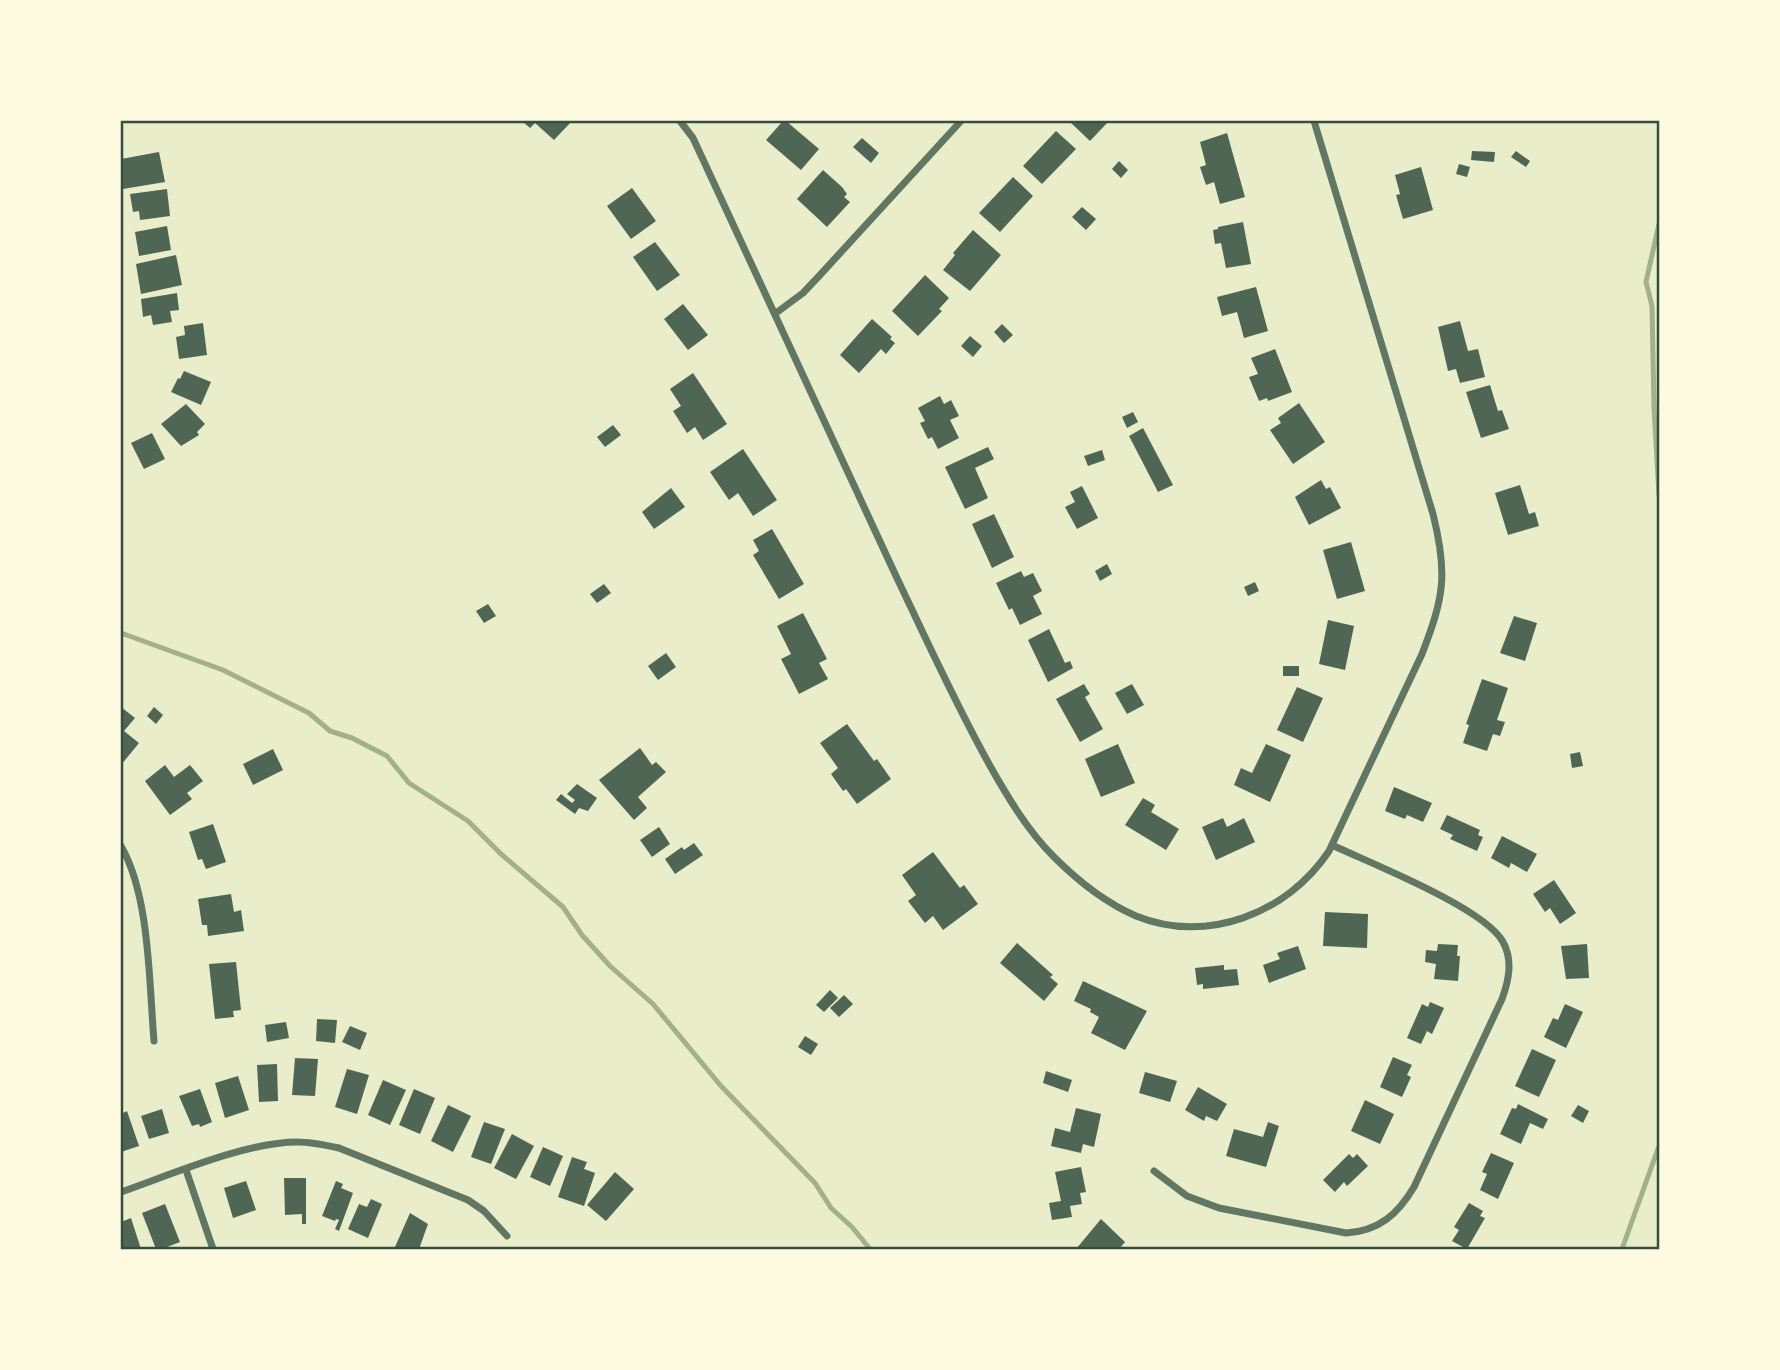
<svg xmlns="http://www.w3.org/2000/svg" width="1780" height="1370" viewBox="0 0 1780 1370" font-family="Manrope,sans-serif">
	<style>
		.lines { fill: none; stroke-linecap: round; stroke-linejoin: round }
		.stream { stroke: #a3b18a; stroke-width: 5 }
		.building { fill: #4f6655 }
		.minor { stroke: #617663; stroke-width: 7 }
		.neatline { fill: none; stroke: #344e41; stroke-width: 2.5 }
	</style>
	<rect width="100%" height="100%" fill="#e9edc9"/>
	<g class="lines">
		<g class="stream">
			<path d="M1659 224 1646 282 1652 306 1654 408 1659 495"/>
			<path d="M121 633 223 670 309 713 330 731 352 738 387 756 409 783 468 821 501 854 563 907 582 935 610 966 653 1004 721 1086 815 1183 831 1208 852 1227 870 1249"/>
			<path d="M1622 1249 1659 1146"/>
		</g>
	</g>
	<g class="building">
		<path d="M522 121H572L554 140 535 123 530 128Z"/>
		<path d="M783 121H786L819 149 801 170 766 140Z"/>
		<path d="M1069 121H1109L1090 141Z"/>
		<path d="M1056 131 1076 149 1042 184 1023 166Z"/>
		<path d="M1227 133 1245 197 1220 204 1214 182 1206 185 1200 167 1206 165 1200 142Z"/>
		<path d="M862 138 879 153 871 163 853 147Z"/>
		<path d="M1472 151 1495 152 1494 162 1471 160Z"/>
		<path d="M1516 151 1530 161 1526 167 1511 157Z"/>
		<path d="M159 152 165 182 123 189 121 159Z"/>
		<path d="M1119 161 1128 170 1121 178 1112 169Z"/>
		<path d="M1459 164 1470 167 1467 177 1456 174Z"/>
		<path d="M1421 167 1433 210 1403 219 1396 195 1400 194 1395 175Z"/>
		<path d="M823 170 842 187 847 194 844 197 850 202 827 227 797 199Z"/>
		<path d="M1013 177 1033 196 1000 232 979 213Z"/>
		<path d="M632 188 656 221 631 239 607 206Z"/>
		<path d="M167 189 170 216 140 220 139 211 133 212 130 194Z"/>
		<path d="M1082 207 1096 219 1086 230 1072 217Z"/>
		<path d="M1243 222 1251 264 1226 268 1221 243 1215 244 1213 230 1218 229V227Z"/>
		<path d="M167 226 171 250 139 256 135 232Z"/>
		<path d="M973 230 1001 255 970 291 943 270 955 255 953 253Z"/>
		<path d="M655 242 680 275 657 291 633 257Z"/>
		<path d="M176 255 182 285 141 294 136 264Z"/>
		<path d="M925 275 949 298 939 309 942 311 918 336 892 311Z"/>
		<path d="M1256 287 1268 331 1244 338 1237 312 1222 316 1217 297Z"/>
		<path d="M177 293 179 310 170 311 172 322 153 325 151 315 143 317 141 299Z"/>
		<path d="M683 304 708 335 688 350 664 319Z"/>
		<path d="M872 319 892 337 890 339 895 343 886 354 881 349 859 373 840 355Z"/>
		<path d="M1460 321 1468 351 1478 349 1485 377 1460 383 1456 369 1448 371 1438 327Z"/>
		<path d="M203 323 207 355 179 359 176 337 185 335 184 326Z"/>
		<path d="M1002 324 1013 335 1004 343 994 332Z"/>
		<path d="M970 336 982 346 973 357 961 346Z"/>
		<path d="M1275 349 1292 392 1268 401 1267 398 1259 401 1249 377 1258 374 1251 358Z"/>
		<path d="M184 371 211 382 201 405 171 392 178 378 180 379Z"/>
		<path d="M693 373 727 424 703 440 695 427 687 433 673 411 681 406 670 389Z"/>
		<path d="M1490 385 1498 411 1502 410 1509 429 1481 438 1466 392Z"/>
		<path d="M940 396 944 404 951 400 959 416 950 420 959 438 938 449 932 437 928 439 920 423 925 421 918 408Z"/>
		<path d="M1299 403 1325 442 1293 464 1270 430 1281 423 1278 418Z"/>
		<path d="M186 404 205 424 197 432 199 435 181 446 161 424Z"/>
		<path d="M1133 412 1138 422 1127 428 1122 417Z"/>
		<path d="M613 425 621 435 605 447 597 437Z"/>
		<path d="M1143 428 1173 485 1158 492 1129 436Z"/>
		<path d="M152 433 165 459 144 469 131 443Z"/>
		<path d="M988 447 994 459 975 468 988 498 965 509 945 467Z"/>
		<path d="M743 449 777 500 753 516 738 493 729 500 710 472Z"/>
		<path d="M1102 450 1105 460 1088 466 1084 456Z"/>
		<path d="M1321 480 1326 489 1330 487 1341 508 1309 525 1295 497Z"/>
		<path d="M1520 485 1529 514 1535 512 1539 526 1508 535 1495 493Z"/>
		<path d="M1082 486 1098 518 1077 529 1065 507 1075 502 1070 492Z"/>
		<path d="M671 488 685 507 654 529 642 512Z"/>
		<path d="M994 514 1014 557 992 568 972 524Z"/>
		<path d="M772 529 804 584 779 599 753 555 759 551 753 540Z"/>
		<path d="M1351 542 1365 591 1337 599 1323 550Z"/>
		<path d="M1107 564 1112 574 1100 581 1095 571Z"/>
		<path d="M1021 571 1024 577 1033 573 1042 591 1033 596 1042 614 1020 625 1012 608 1009 610 996 583Z"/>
		<path d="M1255 582 1259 591 1248 596 1244 587Z"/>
		<path d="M604 584 611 593 597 603 590 594Z"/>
		<path d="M488 604 496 616 484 623 476 611Z"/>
		<path d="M803 613 827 659 819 663 828 679 799 694 781 659 791 654 777 626Z"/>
		<path d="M1514 616 1537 623 1525 661 1500 653Z"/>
		<path d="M1328 620 1354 626 1345 670 1319 664Z"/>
		<path d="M1049 629 1065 663 1070 661 1073 668 1048 682 1028 640Z"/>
		<path d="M666 653 676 667 658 680 648 666Z"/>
		<rect x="1283" y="666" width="16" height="10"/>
		<path d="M1482 679 1508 688 1497 720 1505 722 1500 736 1493 734 1487 751 1463 743 1469 725 1466 724Z"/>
		<path d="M1084 684 1090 694 1085 697 1103 729 1080 742 1056 699Z"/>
		<path d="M1132 684 1144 705 1127 714 1115 693Z"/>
		<path d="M1297 687 1323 698 1303 742 1277 730Z"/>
		<path d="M121 707 135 718 124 731 139 743 121 765Z"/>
		<path d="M154 707 163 715 156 724 147 716Z"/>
		<path d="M847 724 874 761 877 759 891 779 857 804 846 789 843 791 831 774 838 768 820 743Z"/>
		<path d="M1118 744 1135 783 1101 797 1085 759Z"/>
		<path d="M1266 744 1291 755 1270 802 1234 785 1241 768 1252 773Z"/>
		<path d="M640 748 652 765 656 762 666 772 638 797 647 808 634 820 599 780Z"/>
		<path d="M273 749 283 770 253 785 243 764Z"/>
		<path d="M1580 752 1583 766 1572 768 1570 754Z"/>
		<path d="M165 765 174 777 190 765 203 781 187 793 192 799 170 815 145 781Z"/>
		<path d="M577 784 597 798 588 811 579 808 575 814 556 800 561 794 572 803 575 800 567 794Z"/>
		<path d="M1394 787 1432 803 1423 822 1407 815 1405 819 1385 811Z"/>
		<path d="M1143 798 1155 805 1151 812 1179 829 1166 850 1125 825Z"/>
		<path d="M1447 815 1480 830 1478 835 1483 837 1477 851 1450 839 1453 835 1440 829Z"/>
		<path d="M1223 818 1227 827 1244 818 1255 842 1216 860 1202 827Z"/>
		<path d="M213 824 226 862 206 869 202 859 198 860 189 832Z"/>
		<path d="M659 827 670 844 652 857 640 840Z"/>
		<path d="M1502 836 1537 854 1527 872 1511 863 1509 868 1491 858Z"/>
		<path d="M694 843 703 855 675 874 665 859 682 847 684 850Z"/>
		<path d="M933 852 960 888 964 885 978 904 943 930 933 916 925 923 908 901 916 895 902 875Z"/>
		<path d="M1554 880 1576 913 1560 924 1550 908 1545 912 1533 894Z"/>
		<path d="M231 894 234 912 241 910 244 931 208 936 207 925H202L198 899Z"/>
		<path d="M1325 912 1368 914 1367 948 1323 946Z"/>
		<path d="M1017 943 1053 975 1050 977 1058 984 1044 1001 1000 963Z"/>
		<path d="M1438 944 1458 945 1457 956H1460L1458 981 1434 979 1436 964 1425 962 1426 950 1437 951Z"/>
		<path d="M1587 944 1589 978 1566 979 1561 946Z"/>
		<path d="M1298 946 1306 969 1269 983 1263 965 1280 959 1277 953Z"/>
		<path d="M236 962 241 1010 233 1011 234 1017 215 1019 209 964Z"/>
		<path d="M1224 965V970L1237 969 1239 985 1203 989V984L1197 985 1195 968Z"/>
		<path d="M1083 981 1147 1011 1125 1050 1091 1033 1099 1017 1090 1012 1091 1009 1074 1001Z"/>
		<path d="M830 990 838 998 824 1012 816 1005Z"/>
		<path d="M844 995 853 1004 839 1017 830 1008Z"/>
		<path d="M1430 1002 1444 1008 1432 1034 1427 1031 1421 1044 1407 1038 1422 1004 1428 1007Z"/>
		<path d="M1565 1004 1583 1012 1566 1048 1544 1037 1553 1018 1558 1020Z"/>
		<path d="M317 1019 337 1020 335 1043 316 1041Z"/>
		<path d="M286 1022 289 1038 267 1042 265 1025Z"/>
		<path d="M350 1026 367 1033 360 1050 342 1042Z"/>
		<path d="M805 1036 818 1044 811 1055 798 1047Z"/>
		<path d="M1532 1049 1556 1060 1539 1097 1515 1086Z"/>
		<path d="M1393 1057 1412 1065 1407 1075 1411 1077 1402 1097 1380 1087Z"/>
		<path d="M295 1058 318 1059 315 1096 292 1095Z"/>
		<path d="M277 1064 278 1101 259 1102 257 1065Z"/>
		<path d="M347 1069 369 1075 357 1114 335 1107Z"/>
		<path d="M1046 1071 1072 1080 1068 1092 1043 1083Z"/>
		<path d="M1145 1072 1177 1081 1170 1102 1139 1093Z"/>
		<path d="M238 1076 249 1110 225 1118 215 1083Z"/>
		<path d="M383 1080 406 1090 390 1125 368 1115Z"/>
		<path d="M1198 1087 1227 1104 1217 1121 1206 1116 1204 1121 1185 1110Z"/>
		<path d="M200 1089 212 1122 200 1127 199 1124 192 1126 179 1096Z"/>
		<path d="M414 1089 435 1098 420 1134 399 1125Z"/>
		<path d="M1365 1100 1394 1114 1380 1144 1351 1131Z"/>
		<path d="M1518 1104 1548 1119 1543 1129 1530 1123 1521 1144 1500 1134 1512 1108 1516 1109Z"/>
		<path d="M448 1105 471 1116 453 1152 431 1141Z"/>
		<path d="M1578 1105 1589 1111 1583 1123 1571 1116Z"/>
		<path d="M1076 1108 1101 1114 1094 1147 1083 1144 1081 1153 1051 1146 1055 1128 1070 1132Z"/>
		<path d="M162 1109 169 1133 149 1139 141 1116Z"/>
		<path d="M127 1111 139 1146 121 1152V1114Z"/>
		<path d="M484 1122 505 1129 491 1164 471 1157Z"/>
		<path d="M1268 1122 1279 1126 1266 1167 1226 1156 1234 1129 1263 1137Z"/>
		<path d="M512 1134 534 1146 516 1179 494 1168Z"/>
		<path d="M543 1147 563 1156 550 1186 530 1177Z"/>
		<path d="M1491 1153 1514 1163 1498 1199 1480 1190 1487 1174 1482 1172Z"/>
		<path d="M1349 1154 1353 1158 1357 1154 1368 1166 1347 1186 1344 1182 1335 1192 1323 1180Z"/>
		<path d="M572 1157 587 1162 584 1169 595 1173 584 1206 558 1197Z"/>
		<path d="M1081 1167 1086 1192 1080 1193 1082 1204 1070 1206 1072 1217 1052 1220 1049 1203 1061 1201 1055 1172Z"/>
		<path d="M615 1172 634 1189 606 1221 587 1205Z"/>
		<path d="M284 1178H306V1224H302V1214L285 1215Z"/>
		<path d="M246 1181 256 1210 233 1218 224 1188Z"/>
		<path d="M336 1181 343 1184 341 1188 353 1193 339 1231 335 1229 339 1220 336 1219 335 1221 322 1216Z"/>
		<path d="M371 1199 382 1204 368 1238 348 1229 359 1204 367 1207Z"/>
		<path d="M1469 1203 1483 1211 1480 1216 1485 1218 1467 1249 1452 1241 1459 1230 1454 1227Z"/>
		<path d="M165 1204 180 1242 162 1249H156L142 1213Z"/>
		<path d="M410 1213 428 1224 419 1249H400L395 1247Z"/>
		<path d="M131 1218 141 1249H121V1222Z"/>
		<path d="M1101 1219 1125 1242 1119 1249H1076Z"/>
	</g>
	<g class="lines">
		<g class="minor">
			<path d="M680 121 693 138C762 284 829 430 896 576 926 639 955 703 989 764 1007 796 1027 830 1054 857 1077 880 1106 903 1136 916 1207 945 1288 913 1329 851L1422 654C1444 597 1448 574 1433 514L1314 121"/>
			<path d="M776 313 803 293 820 275 961 121"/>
			<path d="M121 846C150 896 149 983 154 1041"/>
			<path d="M186 1170 213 1249"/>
			<path d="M1154 1171 1187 1196 1219 1208 1346 1233C1379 1231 1398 1214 1414 1187L1502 999C1509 980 1513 960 1503 942 1485 908 1370 863 1332 845"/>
			<path d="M121 1192C170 1175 246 1142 297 1142 311 1142 325 1145 339 1148L468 1200 484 1211 507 1236"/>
		</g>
	</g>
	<rect width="1780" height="1370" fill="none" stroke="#fefae0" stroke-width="245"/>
	<rect x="122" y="122" width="1536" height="1126" class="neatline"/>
</svg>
